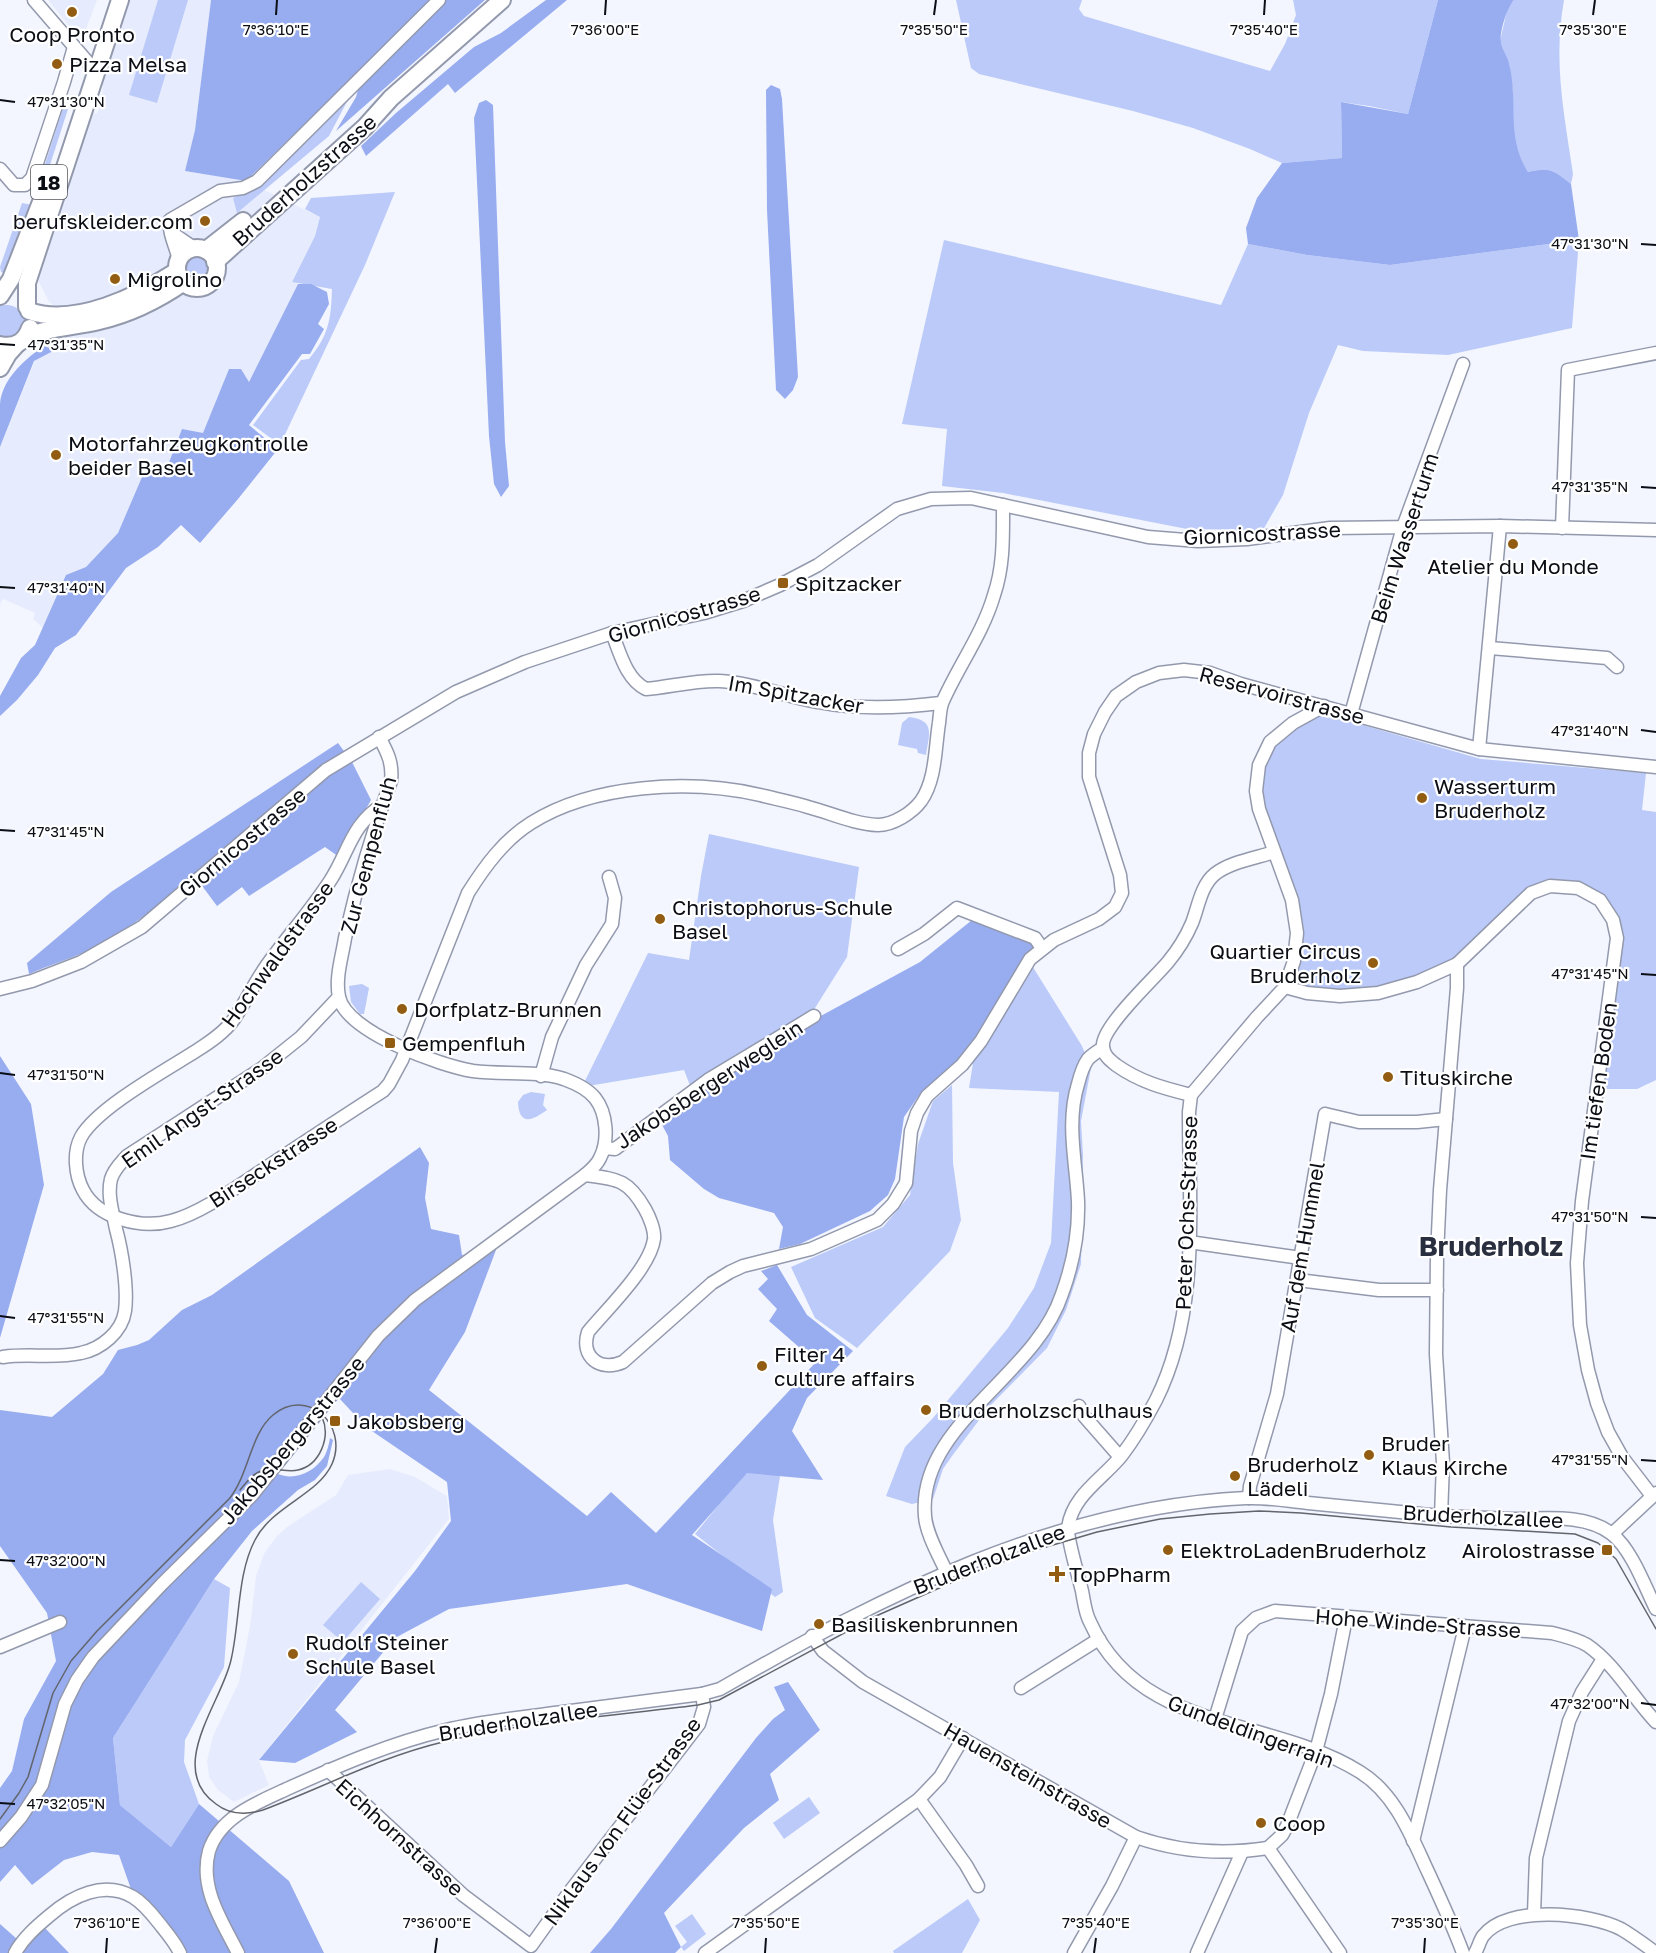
<svg xmlns="http://www.w3.org/2000/svg" width="1656" height="1953" viewBox="0 0 1656 1953" font-family="'Golos Text',sans-serif">
	<style>
		.built { fill: #e6ecfd }
		.green { fill: #bbcaf9 }
		.forest { fill: #98acf0 }
		.lines { fill: none; stroke-linecap: round; stroke-linejoin: round }
		.minor-casing { stroke: #9399ad; stroke-width: 15 }
		.major-casing { stroke: #9399ad; stroke-width: 20 }
		.minor { stroke: #fff; stroke-width: 12 }
		.major { stroke: #fff; stroke-width: 16 }
		.tram { stroke: #62656c; stroke-width: 1.5 }
		.ticks { fill: none; stroke: #0c0e15; stroke-width: 2 }
		.poi-dot { fill: #925d12; stroke: #fff; stroke-width: 2 }
		.labels { text-anchor: middle; dominant-baseline: central; stroke-width: 4.5; stroke-linejoin: round; paint-order: stroke }
		.shield { fill: #fff; stroke: #55565b; stroke-width: 1.5 }
		.shield-label { font-size: 20px; font-weight: bold; fill: #0c0e15 }
		.poi-label { font-size: 21px; fill: #0c0e15; stroke: #fff; text-anchor: start }
		.street-label { font-size: 21px; fill: #0c0e15; stroke: #fff }
		.district-label { font-size: 27px; font-weight: bold; fill: #2a2f3f; stroke: #fff }
		.ticks-label { font-size: 15px; text-anchor: middle; fill: #0c0e15; stroke: #fff; stroke-width: 4.5; stroke-linejoin: round; paint-order: stroke }
	</style>
	<rect width="100%" height="100%" fill="#f3f6ff"/>
	<g class="built">
		<path d="M48 0H97L86 29 77 32 73 31Z"/>
		<path d="M126 0H211L195 130 185 171 246 181 320 217 315 236 292 281 298 284 249 383 241 369H229L203 434 182 429 164 475 145 470 118 533 86 567 66 575 43 628 33 619 35 613 3 599 0 604V447L41 346 58 339V308L49 302 38 280 92 112 97 114 102 99 103 83 109 64 108 57Z"/>
		<path d="M390 1469 415 1477 447 1496 449 1519 259 1760 269 1785 234 1802 218 1790 209 1777 207 1761 213 1736 239 1682 250 1626 256 1576 264 1554 276 1537 287 1527 336 1495 348 1475Z"/>
	</g>
	<g class="green">
		<path d="M158 0H188L157 103 129 95Z"/>
		<path d="M956 0H1082L1079 9 1084 16 1270 71 1285 44 1296 15 1293 0H1438L1408 114 1369 106 1341 102 1342 158 1282 163 1250 149 1193 128 1133 111 979 74 971 68Z"/>
		<path d="M1514 0H1564C1553 62 1564 112 1573 174L1571 184C1554 170 1550 167 1528 172L1520 160 1513 133V90L1500 41 1508 6Z"/>
		<path d="M352 92 329 136 237 213 233 198 260 186Z"/>
		<path d="M63 108 68 109 41 193 7 274 1 272 0 267 22 203 32 205Z"/>
		<path d="M395 192 365 265 280 445 253 425 301 360 309 359C329 335 331 319 332 289L292 282 315 236 320 217 305 209 311 198Z"/>
		<path d="M944 240 1221 305 1248 244 1307 255 1390 265 1579 240 1572 328 1448 355 1363 351 1338 345 1309 413 1283 495 1263 530 1187 529 1003 493 942 486 947 429 902 424Z"/>
		<circle cx="196" cy="268" r="11"/>
		<path d="M5 305C18 305 26 313 25 326L13 339 0 338V306Z"/>
		<path d="M1311 715 1345 720 1481 759 1646 773 1642 810 1656 812V1080L1637 1089H1598L1613 920 1578 888 1531 893 1457 964 1378 993H1307L1295 980 1294 961 1297 933 1256 791 1270 742Z"/>
		<path d="M909 717C936 720 929 735 926 755L918 753 917 749 898 745 902 723Z"/>
		<path d="M709 834 859 867 847 957 810 1016 691 1088 684 1070 582 1087 648 953 689 960 701 876Z"/>
		<path d="M1031 964 1082 1046 1091 1068 1081 1121 1083 1155 1081 1264 1066 1310 1047 1348 989 1407 952 1456 943 1469 933 1499 912 1504 886 1496 905 1447 933 1418 1008 1328 1034 1288 1051 1243 1059 1092 969 1088 973 1063Z"/>
		<path d="M362 984 369 988 364 1014H360L351 1002 349 986Z"/>
		<path d="M952 1085 953 1163 961 1220 950 1251 857 1348 815 1318 791 1267 883 1227 910 1195 918 1144 933 1101Z"/>
		<path d="M531 1092 545 1094 543 1105 547 1110C533 1120 519 1127 518 1102L523 1095Z"/>
		<path d="M755 1460 782 1464 773 1520 783 1592 775 1597 695 1534Z"/>
		<path d="M214 1579 230 1588 224 1667 185 1740 184 1762 199 1804 171 1847 120 1805 113 1738Z"/>
		<path d="M361 1582 380 1599 343 1642 323 1625Z"/>
		<path d="M809 1797 820 1813 784 1839 773 1823Z"/>
		<path d="M968 1899 980 1920 962 1953H894L893 1951Z"/>
		<path d="M692 1914 706 1934 684 1951 681 1947 687 1942 675 1926Z"/>
	</g>
	<g class="forest">
		<path d="M211 0H432L246 181 185 171 195 130Z"/>
		<path d="M444 0H485L336 131 356 97 359 86Z"/>
		<path d="M546 0H567L455 93 448 84 366 156 361 146 396 113 474 47 501 33Z"/>
		<path d="M1438 0H1514C1507 7 1499 33 1501 43 1502 50 1508 57 1509 64 1519 102 1505 136 1528 172 1550 167 1554 170 1571 184L1579 240 1390 265 1307 255 1248 244 1246 228 1257 198 1282 163 1342 158 1341 102 1408 114Z"/>
		<path d="M771 85 780 89 782 99 798 377 793 390 785 399 776 390 767 210 766 90Z"/>
		<path d="M486 100 493 105 505 442 509 486 501 497 494 484 489 436 474 118 479 103Z"/>
		<path d="M298 284H311L327 292 329 304 318 324 324 329 310 354H302L249 425 278 449 238 499 200 543 181 525 158 547 126 568 76 635 55 648 38 675 17 700 0 716V696L21 658 35 645 66 575 86 567 118 533 145 470 164 475 182 429 203 433 229 369H241L249 382Z"/>
		<path d="M44 346 55 350 34 361 0 447C0 433 0 418 0 404 2 379 25 359 44 346Z"/>
		<path d="M338 743 352 762 371 800 339 857 325 847 249 896 242 887 217 906 194 875C160 904 126 933 85 952 67 960 47 966 29 974L27 963 111 892Z"/>
		<path d="M977 916 1042 948 973 1063 922 1091 904 1117 895 1179 888 1195 870 1211 800 1244 779 1249 783 1227 774 1213 719 1198 704 1189 670 1160 668 1136 660 1121 707 1085 806 1024 920 962Z"/>
		<path d="M0 1056 31 1104 44 1185 0 1338Z"/>
		<path d="M420 1147 429 1163 425 1198 431 1229 459 1235 462 1255 496 1250 465 1332 429 1390 587 1516 611 1492 656 1533 816 1362 769 1321 777 1309 758 1289 768 1279 761 1271 777 1265 807 1315 853 1351 807 1398 792 1431 823 1480 747 1473 692 1535 772 1589 762 1631 627 1584 449 1609 395 1638 335 1710 357 1732 295 1763 259 1760 415 1571 451 1521 447 1482 366 1427 339 1398 278 1474C295 1481 314 1472 324 1457 327 1452 329 1444 330 1438L333 1440 327 1466 315 1480 298 1490 252 1531 214 1579 113 1738 120 1805 171 1847 199 1804 289 1881 324 1953H187L180 1941 132 1892 119 1855 92 1852 64 1860 32 1885 15 1865 0 1882V1788L12 1771 24 1719 56 1661 47 1613 0 1546V1410L52 1417 103 1374 118 1350 137 1345 149 1340 182 1310 212 1295Z"/>
		<path d="M788 1682 820 1730 770 1774 779 1800 744 1828 664 1913 681 1947 675 1953H590L611 1929 756 1738 773 1719 785 1710 774 1687Z"/>
		<path d="M0 1924 26 1947 45 1928 69 1953H0Z"/>
	</g>
	<g class="lines">
		<defs>
			<g id="minor">
				<path d="M34 0 97 73"/>
				<path d="M0 169 14 185H25L32 178 64 82 74 47"/>
				<path d="M172 233 194 248"/>
				<path d="M179 260C176 247 168 232 170 220L220 191 243 188 257 181 439 0"/>
				<path d="M1562 528 1568 370 1656 353"/>
				<path d="M612 633C620 653 626 679 646 689 670 687 695 680 719 681 753 683 784 696 818 702 858 710 900 708 941 703"/>
				<path d="M1490 648 1607 658 1617 667"/>
				<path d="M1324 706 1293 723 1270 742 1259 765 1256 791 1259 809 1292 900 1297 933 1294 961 1285 987 1257 1017 1191 1095 1189 1112C1189 1208 1200 1312 1156 1400 1146 1419 1135 1438 1122 1455 1104 1478 1072 1495 1068 1528 1067 1539 1079 1578 1082 1591 1084 1601 1085 1613 1090 1622 1140 1734 1271 1716 1360 1772 1396 1794 1412 1838 1429 1874 1441 1900 1453 1926 1463 1953"/>
				<path d="M1351 714 1403 527 1463 364"/>
				<path d="M1479 749 1500 526"/>
				<path d="M384 804C351 824 349 852 330 881 311 910 288 936 267 965 255 982 246 1001 234 1019 225 1032 210 1042 196 1051 166 1070 97 1108 81 1137 73 1152 75 1175 83 1190 98 1219 142 1229 171 1221 199 1214 234 1189 258 1173 300 1145 341 1118 383 1091L389 1084 402 1060 468 893C485 866 504 840 531 823 593 784 690 779 760 795 776 799 792 802 808 807 831 813 854 824 878 825 893 825 912 813 921 801 936 780 935 748 939 723 940 715 940 707 943 701 959 665 983 633 994 595 1004 566 1003 536 1003 505"/>
				<path d="M898 949 924 934 957 908 1035 938 1042 948"/>
				<path d="M1285 987 1307 993 1340 996 1378 993 1417 982 1457 964 1531 893 1550 886 1578 888 1600 900 1613 920 1617 938 1582 1201 1577 1263 1580 1325 1588 1370 1597 1403 1608 1432 1622 1457 1652 1496"/>
				<path d="M0 989 32 981 81 962 142 927 326 770 456 692 525 662 612 633 704 613 743 601 780 585 818 565 897 509 931 499 971 498 1148 537 1198 541 1247 539 1330 528 1500 526 1656 530"/>
				<path d="M541 1076 552 1037 586 965 612 924 615 898 609 877"/>
				<path d="M1191 1095C1163 1088 1140 1082 1116 1065 1110 1060 1104 1056 1103 1047 1100 1028 1155 978 1168 962 1178 950 1186 937 1192 923 1198 908 1201 885 1215 874 1230 862 1256 858 1274 852"/>
				<path d="M604 1148 615 1149 708 1080 814 1016"/>
				<path d="M585 1175C617 1179 628 1179 645 1209 649 1216 655 1230 654 1239 650 1268 607 1309 588 1332 580 1357 600 1372 623 1362L712 1283 730 1272 743 1266 811 1249 877 1220 893 1204 906 1183 911 1131 917 1113 927 1096 962 1065 981 1041 1030 959 1054 940 1099 919 1115 907 1122 893 1120 875 1089 777V753L1094 734 1105 712 1116 696 1136 682 1159 673 1184 670 1210 673 1241 684 1479 749 1656 767"/>
				<path d="M1189 1242 1301 1258"/>
				<path d="M1298 1280 1379 1290H1437"/>
				<path d="M3 1357C29 1353 55 1359 81 1353 101 1349 122 1332 125 1311 128 1288 122 1251 116 1229 113 1213 107 1195 111 1179 114 1169 121 1163 127 1156L261 1069 301 1037 339 997"/>
				<path d="M1079 1406 1084 1416 1120 1457"/>
				<path d="M1249 1498 1250 1486 1277 1394 1325 1114 1359 1122H1417L1446 1119"/>
				<path d="M1441 1516 1443 1463 1436 1354 1437 1255 1440 1190 1457 988V964"/>
				<path d="M1612 1534 1656 1493"/>
				<path d="M946 1571C939 1556 926 1533 925 1516 917 1425 1035 1377 1062 1294 1073 1264 1079 1234 1078 1201 1076 1161 1066 1123 1078 1084 1080 1076 1083 1066 1088 1059 1092 1055 1098 1051 1103 1048"/>
				<path d="M812 1636 823 1651 863 1682 1136 1837C1179 1852 1223 1855 1268 1848"/>
				<path d="M0 1647 60 1622"/>
				<path d="M1021 1688 1099 1639"/>
				<path d="M1215 1719 1242 1631 1256 1618 1275 1611 1552 1633C1564 1636 1577 1639 1587 1645 1614 1663 1634 1699 1656 1722"/>
				<path d="M328 1770 463 1895 531 1946 568 1894 699 1724 704 1707 702 1694"/>
				<path d="M919 1799 966 1865 978 1886"/>
				<path d="M0 1841 21 1817 42 1785 65 1704 77 1680 93 1657 162 1584 252 1495 378 1336 415 1300 585 1175C591 1170 597 1165 600 1158 609 1141 607 1113 595 1098 587 1088 575 1083 564 1079 536 1070 503 1075 473 1071 441 1066 346 1032 339 997 335 978 342 957 345 938 357 885 372 833 391 781 393 764 388 753 379 737"/>
				<path d="M1413 1841 1465 1627"/>
				<path d="M1268 1848 1282 1835 1287 1826 1316 1751 1331 1694 1346 1618"/>
				<path d="M1268 1848 1340 1953"/>
				<path d="M1534 1914 1536 1858 1569 1721 1582 1692 1603 1659"/>
				<path d="M15 1953C23 1938 37 1926 49 1916 72 1896 104 1880 133 1897 143 1903 152 1914 159 1923 167 1933 175 1942 180 1953"/>
				<path d="M238 1953C222 1921 199 1888 209 1851 220 1816 259 1802 289 1788 340 1765 391 1743 446 1730 484 1721 524 1717 563 1712 609 1706 656 1700 702 1694L720 1689C883 1596 1055 1507 1246 1498 1267 1497 1287 1501 1308 1503 1352 1507 1396 1512 1441 1516 1464 1517 1488 1518 1512 1519 1544 1519 1585 1513 1612 1534 1632 1550 1645 1587 1656 1609"/>
				<path d="M705 1953 919 1799 940 1777 963 1738"/>
				<path d="M1074 1953 1112 1886 1136 1837"/>
				<path d="M1197 1953 1242 1852"/>
				<path d="M1475 1953C1478 1948 1480 1940 1483 1936 1507 1904 1590 1913 1621 1929 1633 1936 1645 1945 1656 1953"/>
			</g>
			<g id="major">
				<circle cx="197" cy="268" r="20"/>
				<path d="M206 250 243 221"/>
				<path d="M215 262 365 127 391 98 502 0"/>
				<path d="M0 296 11 279 50 179"/>
				<path d="M27 307V283L120 0"/>
				<path d="M29 311C75 327 138 296 177 271"/>
				<path d="M26 337C49 327 75 327 99 321 130 314 158 300 184 282"/>
				<path d="M0 345C15 348 25 342 30 328"/>
				<path d="M0 368 8 354 17 344"/>
			</g>
		</defs>
		<use href="#minor" class="minor-casing"/>
		<use href="#major" class="major-casing"/>
		<use href="#minor" class="minor"/>
		<use href="#major" class="major"/>
		<g class="tram">
			<path d="M240 1490C246 1483 252 1474 261 1471 273 1466 286 1473 298 1470 320 1465 331 1437 322 1417"/>
			<path d="M0 1819 19 1793 28 1777 53 1693 71 1661 97 1631 229 1499C249 1475 250 1434 273 1415 307 1386 349 1425 332 1464 318 1495 272 1506 255 1540 237 1574 240 1622 231 1660 222 1702 165 1768 216 1804 230 1815 247 1815 263 1810 324 1787 380 1757 443 1742 526 1721 613 1716 698 1705L719 1700 876 1616 980 1570 1036 1550 1097 1532 1160 1519 1210 1514 1259 1511 1301 1513 1451 1527 1575 1534 1598 1543 1616 1559 1656 1629"/>
		</g>
	</g>
	<path class="ticks" d="M276 15 277 0M605 15 606 0M934 15 936 0M1264 15 1265 0M1593 15 1595 0M0 100 15 102M1641 244 1656 245M0 344 15 345M1641 487 1656 488M0 587 15 588M1641 730 1656 732M0 830 15 831M1641 974 1656 975M0 1073 15 1075M1641 1217 1656 1218M0 1316 15 1318M1641 1460 1656 1461M0 1560 15 1561M1641 1703 1656 1705M0 1803 15 1804M106 1953 107 1938M435 1953 437 1938M765 1953 766 1938M1094 1953 1096 1938M1424 1953 1425 1938"/>
	<g class="poi-dot">
		<circle cx="72" cy="12" r="6"/>
		<circle cx="57" cy="64" r="6"/>
		<circle cx="205" cy="221" r="6"/>
		<circle cx="115" cy="279" r="6"/>
		<circle cx="56" cy="455" r="6"/>
		<circle cx="1513" cy="544" r="6"/>
		<rect x="777" y="577" width="12" height="12" rx="3"/>
		<circle cx="1422" cy="798" r="6"/>
		<circle cx="660" cy="919" r="6"/>
		<circle cx="1373" cy="963" r="6"/>
		<circle cx="402" cy="1009" r="6"/>
		<rect x="384" y="1037" width="12" height="12" rx="3"/>
		<circle cx="1388" cy="1077" r="6"/>
		<circle cx="762" cy="1366" r="6"/>
		<circle cx="926" cy="1410" r="6"/>
		<rect x="329" y="1415" width="12" height="12" rx="3"/>
		<circle cx="1369" cy="1455" r="6"/>
		<circle cx="1235" cy="1476" r="6"/>
		<circle cx="1168" cy="1550" r="6"/>
		<rect x="1601" y="1544" width="12" height="12" rx="3"/>
		<path d="M1054 1565h6v6h6v6h-6v6h-6v-6h-6v-6h6z"/>
		<circle cx="819" cy="1624" r="6"/>
		<circle cx="293" cy="1654" r="6"/>
		<circle cx="1261" cy="1823" r="6"/>
	</g>
	<g class="labels">
		<rect class="shield" x="31" y="165" width="36" height="34" rx="4.5"/>
		<g class="shield-label">
			<text x="49" y="182">18</text>
		</g>
		<g class="poi-label">
			<text x="72" y="34" text-anchor="middle">Coop Pronto</text>
			<text x="69" y="64">Pizza Melsa</text>
			<text x="193" y="221" text-anchor="end">berufskleider.com</text>
			<text x="127" y="279">Migrolino</text>
			<text x="68" y="443">Motorfahrzeugkontrolle<tspan x="68" dy="24">beider Basel</tspan></text>
			<text x="1513" y="566" text-anchor="middle">Atelier du Monde</text>
			<text x="795" y="583">Spitzacker</text>
			<text x="1434" y="786">Wasserturm<tspan x="1434" dy="24">Bruderholz</tspan></text>
			<text x="672" y="907">Christophorus-Schule<tspan x="672" dy="24">Basel</tspan></text>
			<text x="1361" y="951" text-anchor="end">Quartier Circus<tspan x="1361" dy="24">Bruderholz</tspan></text>
			<text x="414" y="1009">Dorfplatz-Brunnen</text>
			<text x="402" y="1043">Gempenfluh</text>
			<text x="1400" y="1077">Tituskirche</text>
			<text x="774" y="1354">Filter 4<tspan x="774" dy="24">culture affairs</tspan></text>
			<text x="938" y="1410">Bruderholzschulhaus</text>
			<text x="347" y="1421">Jakobsberg</text>
			<text x="1381" y="1443">Bruder<tspan x="1381" dy="24">Klaus Kirche</tspan></text>
			<text x="1247" y="1464">Bruderholz<tspan x="1247" dy="24">Lädeli</tspan></text>
			<text x="1180" y="1550">ElektroLadenBruderholz</text>
			<text x="1595" y="1550" text-anchor="end">Airolostrasse</text>
			<text x="1069" y="1574">TopPharm</text>
			<text x="831" y="1624">Basiliskenbrunnen</text>
			<text x="305" y="1642">Rudolf Steiner<tspan x="305" dy="24">Schule Basel</tspan></text>
			<text x="1273" y="1823">Coop</text>
		</g>
		<g class="street-label">
			<text transform="translate(304 180) rotate(-42)">Bruderholzstrasse</text>
			<text transform="translate(1262 533) rotate(-3)">Giornicostrasse</text>
			<text transform="translate(1404 538) rotate(-72)">Beim Wasserturm</text>
			<text transform="translate(684 614) rotate(-16)">Giornicostrasse</text>
			<text transform="translate(796 694) rotate(10)">Im Spitzacker</text>
			<text transform="translate(1282 695) rotate(15)">Reservoirstrasse</text>
			<text transform="translate(242 842) rotate(-40)">Giornicostrasse</text>
			<text transform="translate(368 855) rotate(-75)">Zur Gempenfluh</text>
			<text transform="translate(277 954) rotate(-54)">Hochwaldstrasse</text>
			<text transform="translate(1598 1081) rotate(-82)">Im tiefen Boden</text>
			<text transform="translate(709 1084) rotate(-33)">Jakobsbergerweglein</text>
			<text transform="translate(202 1108) rotate(-35)">Emil Angst-Strasse</text>
			<text transform="translate(273 1162) rotate(-33)">Birseckstrasse</text>
			<text transform="translate(1186 1213) rotate(-88)">Peter Ochs-Strasse</text>
			<text transform="translate(1302 1247) rotate(-80)">Auf dem Hummel</text>
			<text transform="translate(292 1440) rotate(-50)">Jakobsbergerstrasse</text>
			<text transform="translate(1483 1516) rotate(3)">Bruderholzallee</text>
			<text transform="translate(989 1559) rotate(-21)">Bruderholzallee</text>
			<text transform="translate(1418 1623) rotate(4)">Hohe Winde-Strasse</text>
			<text transform="translate(518 1721) rotate(-9)">Bruderholzallee</text>
			<text transform="translate(1251 1731) rotate(20)">Gundeldingerrain</text>
			<text transform="translate(1028 1775) rotate(30)">Hauensteinstrasse</text>
			<text transform="translate(622 1821) rotate(-54)">Niklaus von Flüe-Strasse</text>
			<text transform="translate(400 1837) rotate(42)">Eichhornstrasse</text>
		</g>
		<g class="district-label">
			<text x="1491" y="1246">Bruderholz</text>
		</g>
	</g>
	<g class="ticks-label">
		<text x="276" y="35">7°36'10"E</text>
		<text x="605" y="35">7°36'00"E</text>
		<text x="934" y="35">7°35'50"E</text>
		<text x="1264" y="35">7°35'40"E</text>
		<text x="1593" y="35">7°35'30"E</text>
		<text x="66" y="107">47°31'30"N</text>
		<text x="1590" y="249">47°31'30"N</text>
		<text x="66" y="350">47°31'35"N</text>
		<text x="1590" y="492">47°31'35"N</text>
		<text x="66" y="593">47°31'40"N</text>
		<text x="1590" y="736">47°31'40"N</text>
		<text x="66" y="837">47°31'45"N</text>
		<text x="1590" y="979">47°31'45"N</text>
		<text x="66" y="1080">47°31'50"N</text>
		<text x="1590" y="1222">47°31'50"N</text>
		<text x="66" y="1323">47°31'55"N</text>
		<text x="1590" y="1465">47°31'55"N</text>
		<text x="66" y="1566">47°32'00"N</text>
		<text x="1590" y="1709">47°32'00"N</text>
		<text x="66" y="1809">47°32'05"N</text>
		<text x="107" y="1928">7°36'10"E</text>
		<text x="437" y="1928">7°36'00"E</text>
		<text x="766" y="1928">7°35'50"E</text>
		<text x="1096" y="1928">7°35'40"E</text>
		<text x="1425" y="1928">7°35'30"E</text>
	</g>
</svg>
